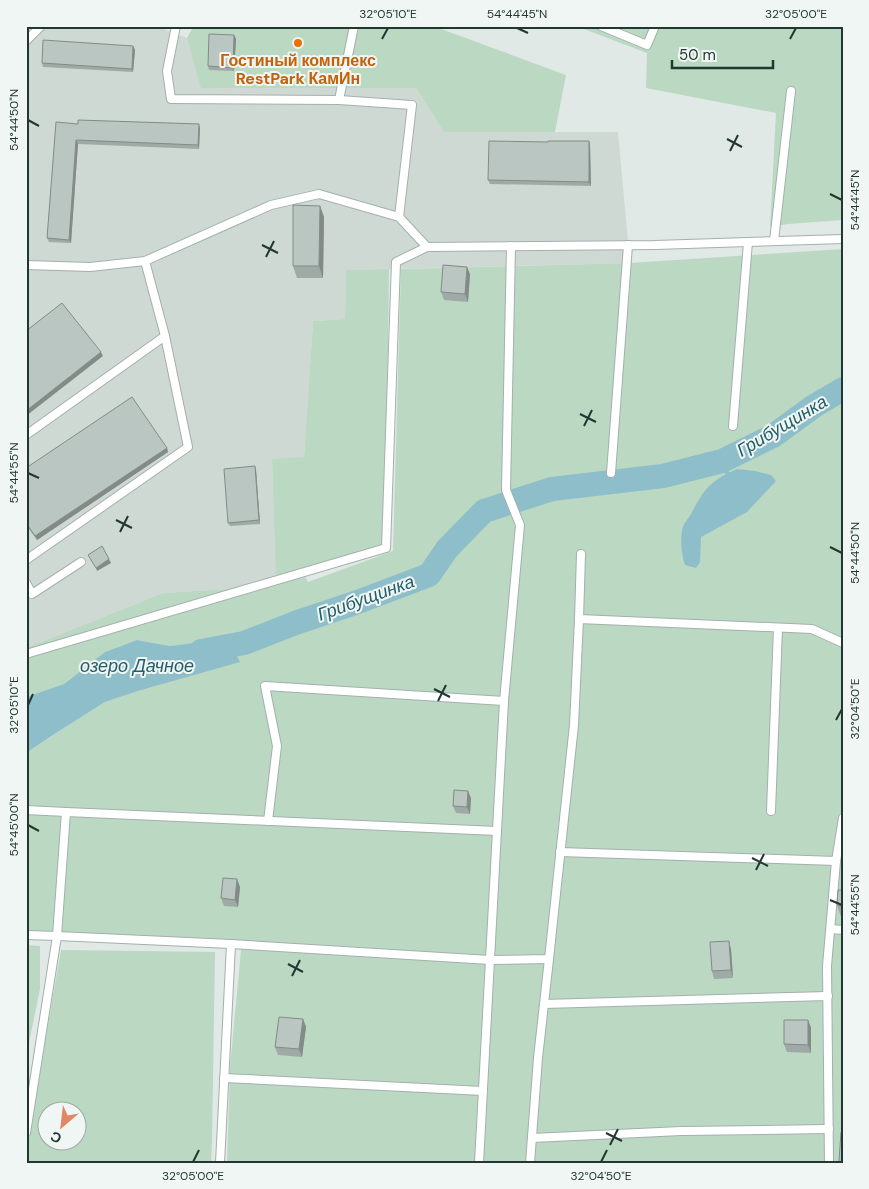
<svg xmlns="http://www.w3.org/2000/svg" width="869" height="1189" viewBox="0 0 869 1189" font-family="'DM Sans',sans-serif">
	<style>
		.built { fill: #ced9d4 }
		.green { fill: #bbd8c3; fill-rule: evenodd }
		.water { fill: #8dbec9 }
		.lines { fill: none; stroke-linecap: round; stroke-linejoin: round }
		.stream { stroke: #8dbec9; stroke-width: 4 }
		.river { stroke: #8dbec9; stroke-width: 24 }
		.service-casing { stroke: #a4b0ac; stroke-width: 10 }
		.service { stroke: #fff; stroke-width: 8 }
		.wall { fill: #9faaa6 }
		.shaded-wall { fill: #828b87 }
		.building { fill: #b9c6c1; stroke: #828b87 }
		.ticks { fill: none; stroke: #233732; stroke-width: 2 }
		.food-dot { fill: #e8710a; stroke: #f0f6f3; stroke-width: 2 }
		.labels { text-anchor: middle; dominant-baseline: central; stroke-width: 4; stroke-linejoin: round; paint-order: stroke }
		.food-label { font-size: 16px; font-weight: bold; fill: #c56008; stroke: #f0f6f3 }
		.water-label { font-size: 18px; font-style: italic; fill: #245e6c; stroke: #f0f6f3 }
		.neatline { fill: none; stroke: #233732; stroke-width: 2 }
		.ticks-label { font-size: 12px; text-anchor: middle; fill: #233732 }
	</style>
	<rect width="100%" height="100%" fill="#e0e9e5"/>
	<path class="built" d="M35 26H155L187 38 202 88H416L444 132H618L630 263 346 270 345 319 313 321 304 458 272 460 276 586 163 593 26 648V38Z"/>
	<g class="green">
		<path d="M194 26H433L566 75 555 132H444L416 88H201L187 38Z"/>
		<path d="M576 26H843V220L788 224 770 227 776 113 646 88 647 53Z"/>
		<path d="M843 249V1163H227L230 1067 242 940 62 934 26 935V753L56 733 105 702 141 690 228 640 170 646 137 640 105 652 64 684 26 697V648L163 593 276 586 272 459 304 457 313 321 345 319 346 270 389 269 386 491 382 545 325 570 305 576 308 582 393 551 401 269 630 263Z"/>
		<path d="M26 945 40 946V989L26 1057Z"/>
		<path d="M61 950 215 952 212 1142 211 1163H26L32 1099 48 1024ZM48 1112H78V1142H48Z"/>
	</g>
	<g class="water">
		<path d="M737 469 755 471 771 475 776 481 747 512 701 537 700 562 696 568 685 565C682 556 680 541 682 531 682 525 688 519 691 514 704 489 711 480 737 469Z"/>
		<path d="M228 639 240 662 141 690 105 702 56 733 26 753V697L64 684 105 652 137 640 170 646Z"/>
	</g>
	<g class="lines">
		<path class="stream" d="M722 461 729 477"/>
		<path class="river" d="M201 651 244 643 298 622 355 603 429 575 447 549 484 511 552 489 663 476 722 461 773 436 814 406 843 389"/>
		<defs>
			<g id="service">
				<path d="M176 26 167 71 171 99 339 100 412 105 399 217"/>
				<path d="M601 26 647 45 655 26"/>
				<path d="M26 41 41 26"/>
				<path d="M339 100 354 26"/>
				<path d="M774 241 791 91"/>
				<path d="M145 261 165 336"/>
				<path d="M26 265 90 267 145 261 271 205 319 194 399 217 427 247 655 245 843 239"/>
				<path d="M733 426 748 242"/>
				<path d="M26 435 165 336 188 447 26 560"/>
				<path d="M611 473 628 245"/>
				<path d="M26 583 32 594 81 562"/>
				<path d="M579 619 581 554"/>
				<path d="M26 654 386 548 396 262 427 247"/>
				<path d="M26 810 66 812"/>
				<path d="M771 811 778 628"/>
				<path d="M268 821 277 746 265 686 504 701"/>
				<path d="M560 852 836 861 843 818"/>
				<path d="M831 929 843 930"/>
				<path d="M26 935 57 936 231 944 490 960 549 959 574 725 579 619 812 629 843 643"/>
				<path d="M544 1004 828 996"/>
				<path d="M224 1078 483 1091"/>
				<path d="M26 1133 57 936 66 812 497 831"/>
				<path d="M532 1138 681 1131 829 1129"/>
				<path d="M220 1163 231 944"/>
				<path d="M479 1163 504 701 520 525 506 490 511 246"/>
				<path d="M530 1163 538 1058 549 959"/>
				<path d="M829 1163 827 966 836 861"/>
			</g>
		</defs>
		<use href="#service" class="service-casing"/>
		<use href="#service" class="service"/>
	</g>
	<g class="wall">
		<path d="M234 35 236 39 234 71 209 70 208 66Z"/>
		<path d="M133 46 135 50 133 72 43 67 42 63Z"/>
		<path d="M78 124 200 128 199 149 78 144 71 243 49 242 47 238Z"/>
		<path d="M589 141 590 145 591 186 490 184 488 180 548 142Z"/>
		<path d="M320 206 324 217 323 278H297L293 266Z"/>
		<path d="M470 274 468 302 444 300 441 292Z"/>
		<path d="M167 448 168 452 37 540 26 525V468Z"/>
		<path d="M256 470 260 524 230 526 228 523Z"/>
		<path d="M471 798 470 814 456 813 453 806Z"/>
		<path d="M240 887 238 907 224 906 221 898Z"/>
		<path d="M843 890V917H841L837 905Z"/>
		<path d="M731 949 733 978 714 979 712 971Z"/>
		<path d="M303 1019 306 1027 302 1057 278 1055 275 1047Z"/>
		<path d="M808 1020 811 1028V1053L787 1052 784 1044Z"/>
	</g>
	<g class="shaded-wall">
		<path d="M234 35 236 39 234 71 233 68Z"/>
		<path d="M133 46 135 50 133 72 132 69Z"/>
		<path d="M199 124 200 128 199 149 198 145Z"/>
		<path d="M76 140 78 144 71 243 69 240Z"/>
		<path d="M589 141 590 145 591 186 589 182Z"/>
		<path d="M320 206 324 217 323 278 319 266Z"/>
		<path d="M467 267 470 274 468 302 465 294Z"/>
		<path d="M101 352 103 356 26 416V411Z"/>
		<path d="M167 448 168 452 37 540 35 536Z"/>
		<path d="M255 466 256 470 260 524 259 520Z"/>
		<path d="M109 559 111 563 97 571 96 568Z"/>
		<path d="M468 791 471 798 470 814 467 807Z"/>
		<path d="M237 879 240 887 238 907 235 900Z"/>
		<path d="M729 941 731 949 733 978 731 970Z"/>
		<path d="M303 1019 306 1027 302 1057 299 1049Z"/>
		<path d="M808 1020 811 1028V1053L808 1045Z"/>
	</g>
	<g class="building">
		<path d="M209 34 234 35 233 68 208 66Z"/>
		<path d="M43 40 133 46 132 69 42 63Z"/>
		<path d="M78 120 199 124 198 145 76 140 69 240 47 238 56 122 78 124Z"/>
		<path d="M489 141 548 142V141H589V182L488 180Z"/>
		<path d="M293 205 320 206 319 266H293Z"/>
		<path d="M443 265 467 267 465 294 441 292Z"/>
		<path d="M62 303 101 352 26 411V331Z"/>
		<path d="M132 397 167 448 35 536 26 523V468Z"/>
		<path d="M255 466 259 520 228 523 224 469Z"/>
		<path d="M102 546 109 559 96 568 88 555Z"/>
		<path d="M454 790 468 791 467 807 453 806Z"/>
		<path d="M223 878 237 879 235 900 221 898Z"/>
		<path d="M838 890H843V906L837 905Z"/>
		<path d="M729 941 731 970 712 971 710 942Z"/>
		<path d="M279 1017 303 1019 299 1049 275 1047Z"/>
		<path d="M784 1020H808V1045L784 1044Z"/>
		<path d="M841 1132H843V1162L839 1161Z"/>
	</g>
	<path class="ticks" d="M517 28 528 33M382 39 388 28M790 39 796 28M28 120 39 126M727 139 742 147M730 151 738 135M830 194 842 200M262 245 278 253M266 257 274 241M580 414 596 422M584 426 592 410M28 473 39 478M116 520 132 528M120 532 128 516M830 547 842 553M434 689 450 697M438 701 446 685M28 705 33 694M836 720 842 709M28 825 39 831M752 858 768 866M756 870 764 854M830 900 842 905M288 964 303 972M292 976 300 960M606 1133 622 1141M610 1145 618 1129M193 1162 199 1150M601 1162 607 1150"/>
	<circle class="food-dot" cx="298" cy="43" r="5"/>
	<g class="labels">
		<g class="food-label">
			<text x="298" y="60">Гостиный комплекс<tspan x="298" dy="18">RestPark КамИн</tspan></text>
		</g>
		<g class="water-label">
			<text transform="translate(782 426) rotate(-31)">Грибущинка</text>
			<text transform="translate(366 598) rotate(-20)">Грибущинка</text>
			<text x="137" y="666">озеро Дачное</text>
		</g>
	</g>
	<rect width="869" height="1189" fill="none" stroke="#f0f6f3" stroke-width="55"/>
	<g transform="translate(62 1126) rotate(208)"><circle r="24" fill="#f0f6f3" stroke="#9eaaa6"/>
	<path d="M0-4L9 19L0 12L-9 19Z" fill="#e28765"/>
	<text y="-8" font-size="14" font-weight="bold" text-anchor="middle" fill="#233732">С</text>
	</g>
	<path d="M672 60v8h101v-8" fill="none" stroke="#233732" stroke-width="2.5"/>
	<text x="679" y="60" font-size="15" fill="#233732" stroke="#f0f6f3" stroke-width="4" paint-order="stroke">50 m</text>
	<rect x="28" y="28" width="814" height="1134" class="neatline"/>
	<g class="ticks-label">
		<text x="388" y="18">32°05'10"E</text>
		<text x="517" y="18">54°44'45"N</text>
		<text x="796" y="18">32°05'00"E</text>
		<text transform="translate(14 120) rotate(-90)" y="4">54°44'50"N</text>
		<text transform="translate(855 200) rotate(-90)" y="4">54°44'45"N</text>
		<text transform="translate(14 473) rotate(-90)" y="4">54°44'55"N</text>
		<text transform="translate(855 553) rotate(-90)" y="4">54°44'50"N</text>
		<text transform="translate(14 705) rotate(-90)" y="4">32°05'10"E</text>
		<text transform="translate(855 709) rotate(-90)" y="4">32°04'50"E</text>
		<text transform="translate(14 825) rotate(-90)" y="4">54°45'00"N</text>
		<text transform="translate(855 905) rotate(-90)" y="4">54°44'55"N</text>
		<text x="193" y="1180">32°05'00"E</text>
		<text x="601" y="1180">32°04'50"E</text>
	</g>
</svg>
